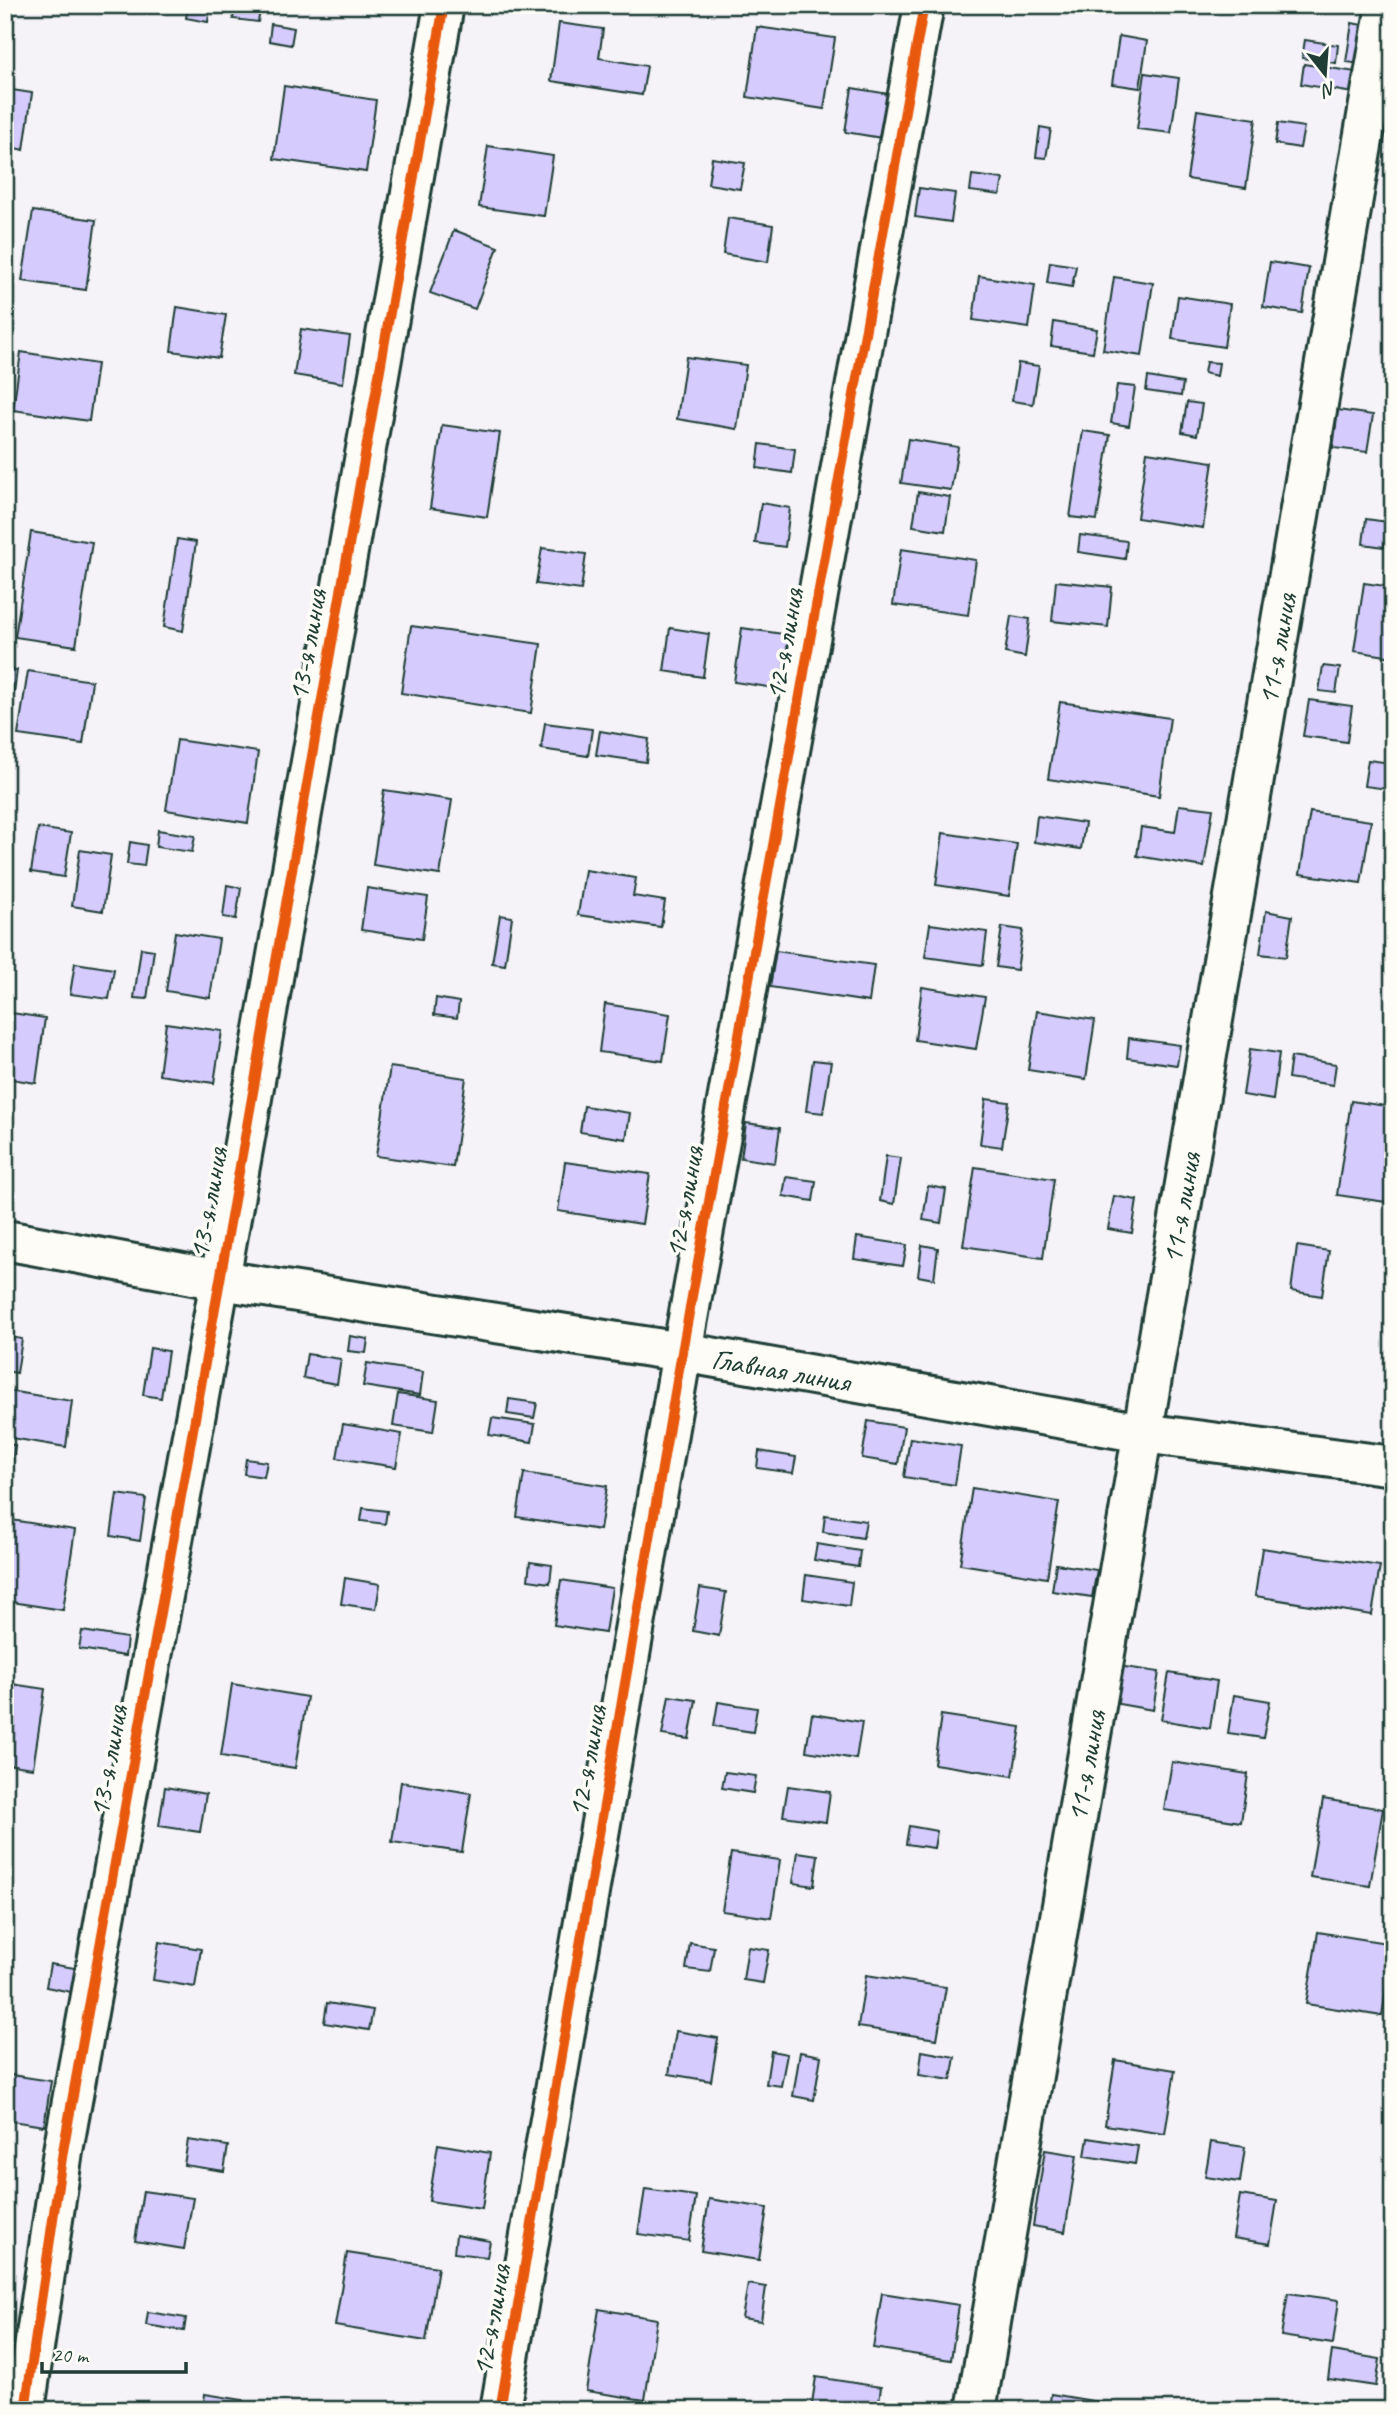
<svg xmlns="http://www.w3.org/2000/svg" width="1398" height="2415" viewBox="0 0 1398 2415" font-family="Caveat,sans-serif">
	<style>
		.building { fill: #d5cbfd; stroke: #1f3d34; stroke-width: 2 }
		.lines { fill: none; stroke-linecap: round; stroke-linejoin: round }
		.minor-casing { stroke: #1f3d34; stroke-width: 44 }
		.minor { stroke: #fdfcf7; stroke-width: 38 }
		.cycleway-casing { stroke: #fdfcf7; stroke-width: 15 }
		.cycleway { stroke: #e8590c; stroke-width: 10 }
		.labels { text-anchor: middle; dominant-baseline: central; stroke-width: 7; stroke-linejoin: round; paint-order: stroke }
		.street-label { font-size: 30px; fill: #1f3d34; stroke: #fdfcf7 }
	</style>
	<rect width="100%" height="100%" fill="#f5f2f8"/>
	<filter id="ink" filterUnits="userSpaceOnUse"><feTurbulence type="fractalNoise" baseFrequency=".0143" numOctaves="2"/><feDisplacementMap in="SourceGraphic" scale="14" xChannelSelector="R" yChannelSelector="G"/><feConvolveMatrix kernelMatrix="1 2 1 2 8 2 1 2 1" color-interpolation-filters="sRGB"/></filter>
	<g filter="url(#ink)">
		<g class="building">
			<path d="M188 5H210L208 22 186 18Z"/>
			<path d="M235 5H261L258 22 233 19Z"/>
			<path d="M1049 5H1095L1093 13Z"/>
			<path d="M559 23 603 29 599 58 647 66 642 95 551 81Z"/>
			<path d="M1352 23 1367 26 1361 64 1346 62Z"/>
			<path d="M271 24 294 28 291 45 269 41Z"/>
			<path d="M757 27 835 38 824 109 747 97Z"/>
			<path d="M1119 36 1147 41 1140 88 1112 84Z"/>
			<path d="M1305 40 1338 45 1336 63 1302 58Z"/>
			<path d="M1304 64 1356 72 1353 93 1301 84Z"/>
			<path d="M1145 73 1179 78 1171 133 1137 129Z"/>
			<path d="M284 86 376 100 366 172 274 159Z"/>
			<path d="M852 88 889 94 882 138 845 132Z"/>
			<path d="M6 89 32 93 24 150 5 146Z"/>
			<path d="M1197 110 1256 119 1246 188 1187 179Z"/>
			<path d="M1278 123 1304 127 1300 148 1275 144Z"/>
			<path d="M1040 127 1051 129 1046 158 1036 157Z"/>
			<path d="M488 146 553 156 544 216 479 207Z"/>
			<path d="M712 158 745 163 740 189 708 184Z"/>
			<path d="M972 175 1003 179 1000 195 970 191Z"/>
			<path d="M919 188 955 193 951 222 915 217Z"/>
			<path d="M33 211 96 220 86 290 22 281Z"/>
			<path d="M728 218 773 225 768 262 723 254Z"/>
			<path d="M454 230 498 247 475 309 430 293Z"/>
			<path d="M1050 262 1076 266 1072 287 1047 283Z"/>
			<path d="M1270 262 1309 268 1302 313 1263 307Z"/>
			<path d="M979 276 1035 285 1029 328 973 320Z"/>
			<path d="M1114 277 1153 283 1142 356 1103 350Z"/>
			<path d="M1178 296 1230 304 1224 347 1172 339Z"/>
			<path d="M177 307 226 315 219 358 171 351Z"/>
			<path d="M1054 322 1097 329 1093 352 1051 346Z"/>
			<path d="M301 329 350 336 343 383 294 375Z"/>
			<path d="M21 352 97 364 89 421 13 410Z"/>
			<path d="M686 357 746 365 737 429 677 419Z"/>
			<path d="M1206 362 1219 363 1217 376 1204 373Z"/>
			<path d="M1018 363 1039 366 1033 404 1012 401Z"/>
			<path d="M1148 377 1183 383 1181 396 1146 391Z"/>
			<path d="M1117 385 1135 387 1129 426 1111 423Z"/>
			<path d="M1187 402 1202 404 1197 435 1182 432Z"/>
			<path d="M1338 410 1373 415 1367 452 1333 448Z"/>
			<path d="M442 425 500 433 487 517 430 508Z"/>
			<path d="M1083 431 1110 435 1097 520 1070 517Z"/>
			<path d="M908 439 958 447 951 490 901 483Z"/>
			<path d="M760 444 795 449 792 473 757 468Z"/>
			<path d="M1147 452 1213 462 1203 528 1137 518Z"/>
			<path d="M918 492 950 497 945 531 913 526Z"/>
			<path d="M761 503 790 508 785 547 755 543Z"/>
			<path d="M1366 519 1388 522 1384 547 1363 544Z"/>
			<path d="M31 532 92 542 76 646 15 637Z"/>
			<path d="M1080 535 1127 541 1125 559 1078 552Z"/>
			<path d="M177 539 196 542 183 631 164 627Z"/>
			<path d="M542 548 586 554 581 590 536 584Z"/>
			<path d="M901 549 976 560 968 615 893 605Z"/>
			<path d="M1056 581 1112 587 1108 627 1052 621Z"/>
			<path d="M1364 583 1393 587V657L1354 651Z"/>
			<path d="M1011 616 1030 619 1025 657 1005 653Z"/>
			<path d="M411 626 541 644 531 713 401 693Z"/>
			<path d="M670 628 709 634 703 677 664 671Z"/>
			<path d="M742 628 790 635 782 689 734 682Z"/>
			<path d="M1323 666 1340 668 1336 693 1319 691Z"/>
			<path d="M5 669 17 670 14 692 5 690Z"/>
			<path d="M28 671 92 681 83 744 18 735Z"/>
			<path d="M1309 700 1352 706 1347 742 1303 736Z"/>
			<path d="M1060 702 1170 718 1159 796 1048 779Z"/>
			<path d="M545 723 592 729 588 756 541 749Z"/>
			<path d="M600 731 649 739 646 762 596 755Z"/>
			<path d="M177 740 258 752 248 823 166 810Z"/>
			<path d="M1368 760 1392 763 1388 789 1364 786Z"/>
			<path d="M384 790 452 800 440 875 373 865Z"/>
			<path d="M1179 805 1213 809 1204 867 1137 856 1141 827 1175 832Z"/>
			<path d="M1310 812 1371 821 1361 883 1300 874Z"/>
			<path d="M1037 816 1085 823 1081 849 1034 842Z"/>
			<path d="M38 828 71 833 64 877 31 872Z"/>
			<path d="M158 830 195 836 192 852 156 847Z"/>
			<path d="M943 833 1017 844 1009 896 936 885Z"/>
			<path d="M130 842 147 845 144 866 127 864Z"/>
			<path d="M80 850 111 855 103 911 72 906Z"/>
			<path d="M585 870 636 878 633 896 665 901 661 927 578 915Z"/>
			<path d="M227 885 241 888 236 919 223 917Z"/>
			<path d="M367 888 428 897 422 939 361 930Z"/>
			<path d="M1266 911 1292 916 1286 957 1260 954Z"/>
			<path d="M500 915 512 917 505 965 492 963Z"/>
			<path d="M930 924 987 932 983 965 925 957Z"/>
			<path d="M1002 927 1023 930 1017 970 996 967Z"/>
			<path d="M175 932 219 939 210 998 166 991Z"/>
			<path d="M141 948 154 950 147 999 134 998Z"/>
			<path d="M776 951 874 965 869 1002 770 987Z"/>
			<path d="M75 963 114 969 109 999 70 994Z"/>
			<path d="M922 987 985 997 976 1049 915 1040Z"/>
			<path d="M436 998 459 1002 457 1018 434 1015Z"/>
			<path d="M605 1004 670 1014 663 1061 599 1052Z"/>
			<path d="M1037 1011 1095 1020 1086 1079 1028 1070Z"/>
			<path d="M5 1012 45 1018 36 1083 5 1078Z"/>
			<path d="M166 1023 222 1031 214 1083 159 1075Z"/>
			<path d="M1129 1038 1180 1045 1177 1065 1127 1058Z"/>
			<path d="M1250 1049 1279 1053 1273 1100 1243 1095Z"/>
			<path d="M1291 1057 1336 1064 1333 1085 1288 1078Z"/>
			<path d="M813 1060 831 1062 823 1113 806 1111Z"/>
			<path d="M390 1067 466 1078 453 1167 376 1156Z"/>
			<path d="M986 1099 1009 1102 1002 1147 980 1144Z"/>
			<path d="M1351 1101 1393 1107V1203L1337 1195Z"/>
			<path d="M584 1106 630 1113 626 1139 580 1132Z"/>
			<path d="M746 1123 780 1128 775 1163 741 1158Z"/>
			<path d="M886 1156 901 1158 894 1204 880 1201Z"/>
			<path d="M565 1162 650 1174 642 1224 558 1211Z"/>
			<path d="M975 1167 1054 1179 1043 1258 963 1246Z"/>
			<path d="M786 1177 816 1181 813 1201 783 1196Z"/>
			<path d="M928 1186 946 1189 941 1223 923 1220Z"/>
			<path d="M1114 1196 1137 1200 1132 1233 1108 1229Z"/>
			<path d="M857 1237 907 1245 903 1266 854 1259Z"/>
			<path d="M922 1245 938 1248 934 1279 918 1276Z"/>
			<path d="M1297 1246 1329 1251 1322 1296 1291 1291Z"/>
			<path d="M5 1336 22 1339 17 1373 5 1371Z"/>
			<path d="M350 1336 368 1339 366 1353 348 1351Z"/>
			<path d="M150 1348 168 1351 161 1398 143 1395Z"/>
			<path d="M307 1354 341 1359 337 1384 303 1378Z"/>
			<path d="M367 1363 423 1372 420 1395 363 1386Z"/>
			<path d="M9 1391 72 1401 66 1447 5 1437V1413Z"/>
			<path d="M398 1394 438 1400 433 1432 393 1426Z"/>
			<path d="M509 1399 537 1403 534 1418 507 1414Z"/>
			<path d="M492 1418 535 1424 532 1442 489 1435Z"/>
			<path d="M868 1421 904 1427 898 1464 862 1458Z"/>
			<path d="M343 1424 402 1434 396 1467 337 1458Z"/>
			<path d="M910 1438 961 1446 955 1485 904 1477Z"/>
			<path d="M5 1444 15 1445 9 1482H5Z"/>
			<path d="M759 1451 796 1457 793 1473 757 1468Z"/>
			<path d="M246 1459 267 1462 264 1477 244 1474Z"/>
			<path d="M524 1473 607 1486 600 1530 517 1517Z"/>
			<path d="M972 1488 1059 1502 1047 1578 960 1564Z"/>
			<path d="M117 1494 146 1498 140 1541 111 1536Z"/>
			<path d="M363 1508 387 1511 385 1524 361 1521Z"/>
			<path d="M825 1515 866 1521 863 1538 823 1532Z"/>
			<path d="M5 1519 75 1530 63 1610 5 1601Z"/>
			<path d="M817 1544 860 1551 858 1567 814 1560Z"/>
			<path d="M1262 1548 1380 1566 1372 1615 1255 1596Z"/>
			<path d="M530 1562 552 1565 550 1583 528 1580Z"/>
			<path d="M1056 1564 1097 1570 1092 1597 1052 1591Z"/>
			<path d="M806 1575 852 1582 849 1606 803 1599Z"/>
			<path d="M345 1578 380 1584 376 1609 341 1604Z"/>
			<path d="M561 1580 612 1588 605 1633 554 1625Z"/>
			<path d="M700 1588 726 1592 719 1636 693 1631Z"/>
			<path d="M82 1631 127 1638 125 1656 79 1649Z"/>
			<path d="M1118 1666 1159 1672 1153 1710 1113 1703Z"/>
			<path d="M1169 1673 1217 1681 1210 1728 1161 1720Z"/>
			<path d="M5 1683 45 1689 33 1768 5 1764Z"/>
			<path d="M232 1684 307 1697 295 1768 221 1756Z"/>
			<path d="M1234 1695 1270 1701 1263 1738 1228 1733Z"/>
			<path d="M669 1696 696 1700 689 1739 662 1735Z"/>
			<path d="M718 1702 757 1708 753 1732 714 1726Z"/>
			<path d="M812 1714 862 1722 856 1759 806 1751Z"/>
			<path d="M941 1715 1021 1727 1013 1776 934 1764Z"/>
			<path d="M1172 1762 1248 1774 1241 1822 1164 1810Z"/>
			<path d="M725 1772 756 1776 753 1793 722 1788Z"/>
			<path d="M401 1782 471 1793 462 1852 392 1842Z"/>
			<path d="M788 1786 830 1792 826 1822 783 1816Z"/>
			<path d="M165 1787 206 1794 200 1832 159 1826Z"/>
			<path d="M1323 1799 1383 1809 1370 1886 1310 1877Z"/>
			<path d="M909 1826 937 1831 934 1848 906 1844Z"/>
			<path d="M798 1852 818 1855 814 1886 793 1883Z"/>
			<path d="M731 1853 780 1860 771 1918 722 1911Z"/>
			<path d="M1318 1932 1393 1944 1382 2016 1306 2004Z"/>
			<path d="M159 1942 201 1949 195 1987 153 1980Z"/>
			<path d="M690 1943 714 1947 710 1972 686 1969Z"/>
			<path d="M748 1947 769 1950 763 1983 743 1980Z"/>
			<path d="M50 1964 75 1968 71 1992 46 1987Z"/>
			<path d="M866 1975 946 1987 937 2039 858 2027Z"/>
			<path d="M327 2003 373 2010 369 2030 324 2023Z"/>
			<path d="M676 2031 718 2038 711 2081 669 2074Z"/>
			<path d="M771 2051 787 2054 781 2086 766 2084Z"/>
			<path d="M922 2051 955 2057 951 2080 919 2075Z"/>
			<path d="M800 2052 821 2056 814 2100 793 2096Z"/>
			<path d="M1115 2060 1175 2070 1165 2134 1105 2125Z"/>
			<path d="M5 2074 51 2081 44 2126 5 2120Z"/>
			<path d="M1088 2138 1138 2146 1135 2164 1085 2156Z"/>
			<path d="M188 2140 228 2146 224 2171 184 2165Z"/>
			<path d="M1211 2142 1245 2147 1240 2182 1205 2177Z"/>
			<path d="M438 2144 490 2153 482 2209 429 2201Z"/>
			<path d="M1045 2150 1077 2155 1065 2232 1033 2226Z"/>
			<path d="M645 2189 696 2196 689 2241 638 2234Z"/>
			<path d="M143 2191 193 2198 184 2249 135 2241Z"/>
			<path d="M1240 2195 1277 2201 1270 2244 1233 2238Z"/>
			<path d="M709 2199 767 2208 759 2260 701 2251Z"/>
			<path d="M456 2235 490 2241 487 2257 454 2253Z"/>
			<path d="M347 2253 438 2267 426 2341 335 2326Z"/>
			<path d="M748 2284 766 2287 761 2321 742 2318Z"/>
			<path d="M882 2293 959 2305 951 2360 873 2348Z"/>
			<path d="M1288 2293 1339 2300 1333 2344 1281 2336Z"/>
			<path d="M599 2309 657 2319 645 2400 586 2391Z"/>
			<path d="M148 2312 186 2318 184 2331 146 2325Z"/>
			<path d="M1332 2351 1380 2359 1376 2386 1328 2379Z"/>
			<path d="M816 2377 881 2387 878 2410H811Z"/>
			<path d="M205 2394 243 2400 241 2410H203Z"/>
			<path d="M1051 2394 1124 2406V2410H1049Z"/>
		</g>
		<g class="lines">
			<defs>
				<g id="minor">
					<path d="M5 1240 220 1280 682 1352 1143 1433 1393 1466"/>
					<path d="M25 2410 63 2151 220 1280 444 5"/>
					<path d="M500 2410 682 1352 924 5"/>
					<path d="M976 2410 1386 5"/>
				</g>
			</defs>
			<use href="#minor" class="minor-casing"/>
			<use href="#minor" class="minor"/>
			<defs>
				<g id="cycleway">
					<path d="M25 2410 63 2151 220 1280 444 5"/>
					<path d="M500 2410 682 1352 924 5"/>
				</g>
			</defs>
			<use href="#cycleway" class="cycleway-casing"/>
			<use href="#cycleway" class="cycleway"/>
		</g>
	</g>
	<g class="labels">
		<g class="street-label">
			<text transform="translate(784 644) rotate(-80)">12-я линия</text>
			<text transform="translate(307 645) rotate(-80)">13-я линия</text>
			<text transform="translate(1277 649) rotate(-80)">11-я линия</text>
			<text transform="translate(684 1202) rotate(-80)">12-я линия</text>
			<text transform="translate(208 1203) rotate(-80)">13-я линия</text>
			<text transform="translate(1181 1208) rotate(-80)">11-я линия</text>
			<text transform="translate(781 1370) rotate(10)">Главная линия</text>
			<text transform="translate(108 1761) rotate(-80)">13-я линия</text>
			<text transform="translate(587 1761) rotate(-80)">12-я линия</text>
			<text transform="translate(1086 1766) rotate(-80)">11-я линия</text>
			<text transform="translate(491 2320) rotate(-80)">12-я линия</text>
		</g>
	</g>
	<rect width="1398" height="2415" fill="none" stroke="#fdfcf7" stroke-width="28"/>
	<rect x="14" y="14" width="1370" height="2387" fill="none" stroke="#1f3d34" stroke-width="2.5" filter="url(#ink)"/>
	<g transform="translate(1325 74) rotate(163)" stroke="#fdfcf7" stroke-width="5" paint-order="stroke">
	<path d="M0-5L12 26L0 18L-12 26Z" fill="#1f3d34"/>
	<text y="-10" font-size="19" font-weight="bold" text-anchor="middle" fill="#1f3d34">N</text>
	</g>
	<path d="M42 2362v10h144v-10" fill="none" stroke="#1f3d34" stroke-width="3.5"/>
	<text x="52" y="2362" font-size="21" fill="#1f3d34" stroke="#fdfcf7" stroke-width="5" paint-order="stroke">20 m</text>
</svg>
